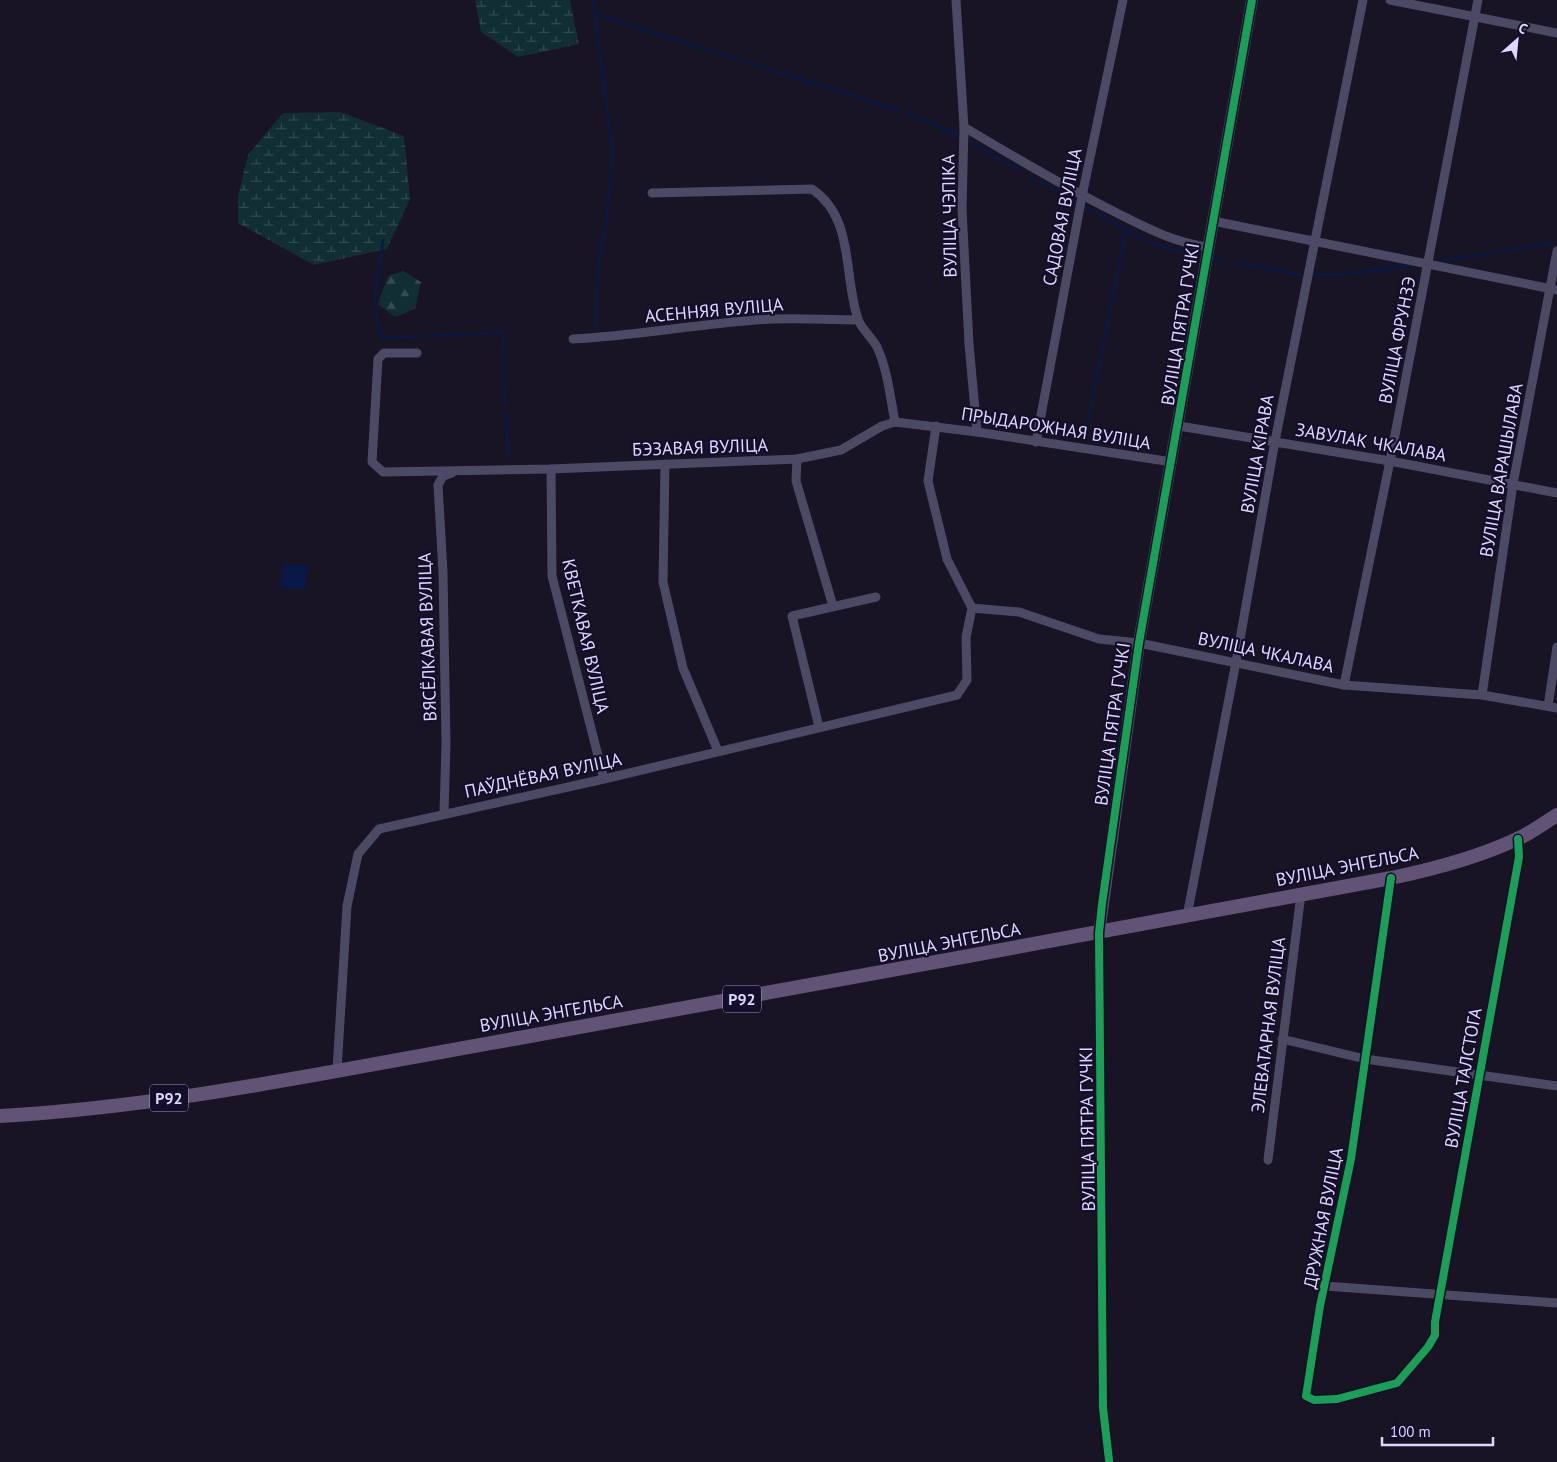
<svg xmlns="http://www.w3.org/2000/svg" width="1557" height="1462" viewBox="0 0 1557 1462" font-family="'PT Sans',sans-serif">
	<style>
		.forest { fill: url(#forest-firs) }
		.wetland { fill: url(#wetland-marsh) }
		.water { fill: #081847 }
		.lines { fill: none; stroke-linecap: round; stroke-linejoin: round }
		.stream { stroke: #081847; stroke-width: 2.5 }
		.street { stroke: #4c4965; stroke-width: 9 }
		.secondary { stroke: #514c6b; stroke-width: 12 }
		.primary { stroke: #625376; stroke-width: 14 }
		.cycleway-casing { stroke: #150e2a; stroke-width: 11 }
		.cycleway { stroke: #1a9f57; stroke-width: 8 }
		.labels { text-anchor: middle; dominant-baseline: central; stroke-width: 4.5; stroke-linejoin: round; paint-order: stroke }
		.shield { fill: #150e2a; stroke: #a29bbf; stroke-width: 1 }
		.shield-label { font-size: 16px; font-weight: bold; fill: #dfd7ff }
		.street-label { font-size: 18px; fill: #dfd7ff; stroke: #150e2a }
	</style>
	<defs>
		<pattern id="forest-firs" width="22" height="20" patternUnits="userSpaceOnUse" patternTransform="scale(1.25)"><rect width="22" height="20" fill="#112e32"/><path d="M5 1l3.5 6h-7zM16 11l3.5 6h-7z" fill="#334c51"/></pattern>
		<pattern id="wetland-marsh" width="20" height="14" patternUnits="userSpaceOnUse" patternTransform="scale(1.25)"><rect width="20" height="14" fill="#112e32"/><path d="M1 5h8M5 5V1M11 12h8M15 12V8" fill="none" stroke="#334c51"/></pattern>
	</defs>
	<rect width="100%" height="100%" fill="#181424"/>
	<path class="forest" d="M403 271 421 282 415 309 395 317 378 304 388 276Z"/>
	<g class="wetland">
		<path d="M475 0H570L579 44 518 57 481 32Z"/>
		<path d="M341 112 404 136 410 199 387 249 314 265 238 223V196L248 155 283 113Z"/>
	</g>
	<path class="water" d="M284 564 309 565 305 589 279 588Z"/>
	<g class="lines">
		<g class="stream">
			<path d="M593 0 613 154 606 222 599 260 595 329"/>
			<path d="M595 14 898 110"/>
			<path d="M909 113 957 135"/>
			<path d="M967 140 1019 170"/>
			<path d="M1030 177 1073 198"/>
			<path d="M1085 207 1149 242 1170 249 1200 255"/>
			<path d="M383 240 375 296 378 333 385 338 503 332 505 405"/>
			<path d="M1213 258 1226 260"/>
			<path d="M1441 261 1552 243"/>
			<path d="M1235 262 1301 275"/>
			<path d="M1314 275H1338L1415 265"/>
			<path d="M506 414 508 457"/>
			<path d="M1085 437 1126 230"/>
		</g>
		<g class="street">
			<path d="M956 0 964 127 962 209 969 344 977 432"/>
			<path d="M1390 0 1557 33"/>
			<path d="M964 127C1014 157 1063 186 1115 212 1147 228 1172 242 1208 247"/>
			<path d="M652 193 812 189C855 218 843 275 858 319 861 329 872 337 877 347 888 371 890 397 895 422"/>
			<path d="M1213 221 1557 290"/>
			<path d="M573 339C640 336 706 322 774 319 802 318 830 320 858 320"/>
			<path d="M417 353H384L378 359 372 462 383 472 551 469 797 459 841 450 882 426 895 422 977 432 1172 462"/>
			<path d="M1179 426 1390 461 1557 493"/>
			<path d="M1036 442 1082 196 1123 0"/>
			<path d="M797 459 796 481 833 606"/>
			<path d="M665 464 663 582 683 668 718 751"/>
			<path d="M551 469 552 576 604 779"/>
			<path d="M972 608 1019 612 1099 639 1139 643 1344 685 1482 695 1557 708"/>
			<path d="M1344 685 1390 461 1478 0"/>
			<path d="M1482 695 1513 484 1557 251"/>
			<path d="M1548 706 1557 647"/>
			<path d="M819 727 792 616 876 597"/>
			<path d="M444 813 446 744 443 572 438 485 443 476 452 473"/>
			<path d="M1391 878 1351 1159 1320 1306 1306 1396 1314 1400 1337 1399 1397 1383 1428 1347 1435 1335V1322L1519 857 1518 839"/>
			<path d="M1187 916 1236 662 1275 441 1363 0"/>
			<path d="M1099 933 1103 1408 1109 1460"/>
			<path d="M1282 1039 1365 1059 1557 1086"/>
			<path d="M337 1070 347 906 358 854 379 829 604 779 957 695 967 680 966 637 972 608 947 559 928 481 936 426"/>
			<path d="M1268 1160 1301 894"/>
			<path d="M1325 1286 1557 1303"/>
		</g>
		<path class="secondary" d="M1099 933 1139 643 1252 0"/>
		<path class="primary" d="M0 1116C175 1106 347 1068 519 1038 810 986 1100 931 1391 878 1434 869 1477 858 1517 839 1531 833 1544 823 1557 815"/>
		<defs>
			<g id="cycleway">
				<path d="M1391 878 1351 1159 1320 1306 1306 1396 1314 1400 1337 1399 1397 1383 1428 1347 1435 1335V1322L1519 857 1518 839"/>
				<path d="M1109 1460 1103 1408 1099 933 1102 904 1139 643 1252 0"/>
			</g>
		</defs>
		<use href="#cycleway" class="cycleway-casing"/>
		<use href="#cycleway" class="cycleway"/>
	</g>
	<g class="labels">
		<g class="shield">
			<rect x="723" y="985.5" width="38" height="27" rx="4"/>
			<rect x="150" y="1084.5" width="38" height="27" rx="4"/>
		</g>
		<g class="shield-label">
			<text x="742" y="999">Р92</text>
			<text x="169" y="1098">Р92</text>
		</g>
		<g class="street-label">
			<text transform="translate(949 216) rotate(-91)">ВУЛІЦА ЧЭПІКА</text>
			<text transform="translate(1062 217) rotate(-79)">САДОВАЯ ВУЛІЦА</text>
			<text transform="translate(714 310) rotate(-5)">АСЕННЯЯ ВУЛІЦА</text>
			<text transform="translate(1180 324) rotate(-81)">ВУЛІЦА ПЯТРА ГУЧКІ</text>
			<text transform="translate(1397 340) rotate(-79)">ВУЛІЦА ФРУНЗЭ</text>
			<text transform="translate(1056 428) rotate(9)">ПРЫДАРОЖНАЯ ВУЛІЦА</text>
			<text transform="translate(1371 442) rotate(10)">ЗАВУЛАК ЧКАЛАВА</text>
			<text transform="translate(700 447) rotate(-2)">БЭЗАВАЯ ВУЛІЦА</text>
			<text transform="translate(1257 454) rotate(-80)">ВУЛІЦА КІРАВА</text>
			<text transform="translate(1501 470) rotate(-80)">ВУЛІЦА ВАРАШЫЛАВА</text>
			<text transform="translate(586 636) rotate(77)">КВЕТКАВАЯ ВУЛІЦА</text>
			<text transform="translate(427 637) rotate(-92)">ВЯСЁЛКАВАЯ ВУЛІЦА</text>
			<text transform="translate(1266 652) rotate(12)">ВУЛІЦА ЧКАЛАВА</text>
			<text transform="translate(1112 724) rotate(-82)">ВУЛІЦА ПЯТРА ГУЧКІ</text>
			<text transform="translate(543 775) rotate(-12)">ПАЎДНЁВАЯ ВУЛІЦА</text>
			<text transform="translate(1347 866) rotate(-11)">ВУЛІЦА ЭНГЕЛЬСА</text>
			<text transform="translate(949 942) rotate(-11)">ВУЛІЦА ЭНГЕЛЬСА</text>
			<text transform="translate(551 1013) rotate(-10)">ВУЛІЦА ЭНГЕЛЬСА</text>
			<text transform="translate(1268 1025) rotate(-83)">ЭЛЕВАТАРНАЯ ВУЛІЦА</text>
			<text transform="translate(1463 1078) rotate(-80)">ВУЛІЦА ТАЛСТОГА</text>
			<text transform="translate(1087 1129) rotate(-91)">ВУЛІЦА ПЯТРА ГУЧКІ</text>
			<text transform="translate(1323 1218) rotate(-79)">ДРУЖНАЯ ВУЛІЦА</text>
		</g>
	</g>
	<g transform="translate(1517 40) rotate(27)" stroke="#150e2a" stroke-width="4" paint-order="stroke">
	<path d="M0-4L9 19L0 12L-9 19Z" fill="#dfd7ff"/>
	<text y="-8" font-size="14" font-weight="bold" text-anchor="middle" fill="#dfd7ff">С</text>
	</g>
	<path d="M1382 1437v8h111v-8" fill="none" stroke="#dfd7ff" stroke-width="2.5"/>
	<text x="1390" y="1437" font-size="15" fill="#dfd7ff" stroke="#150e2a" stroke-width="4" paint-order="stroke">100 m</text>
</svg>
